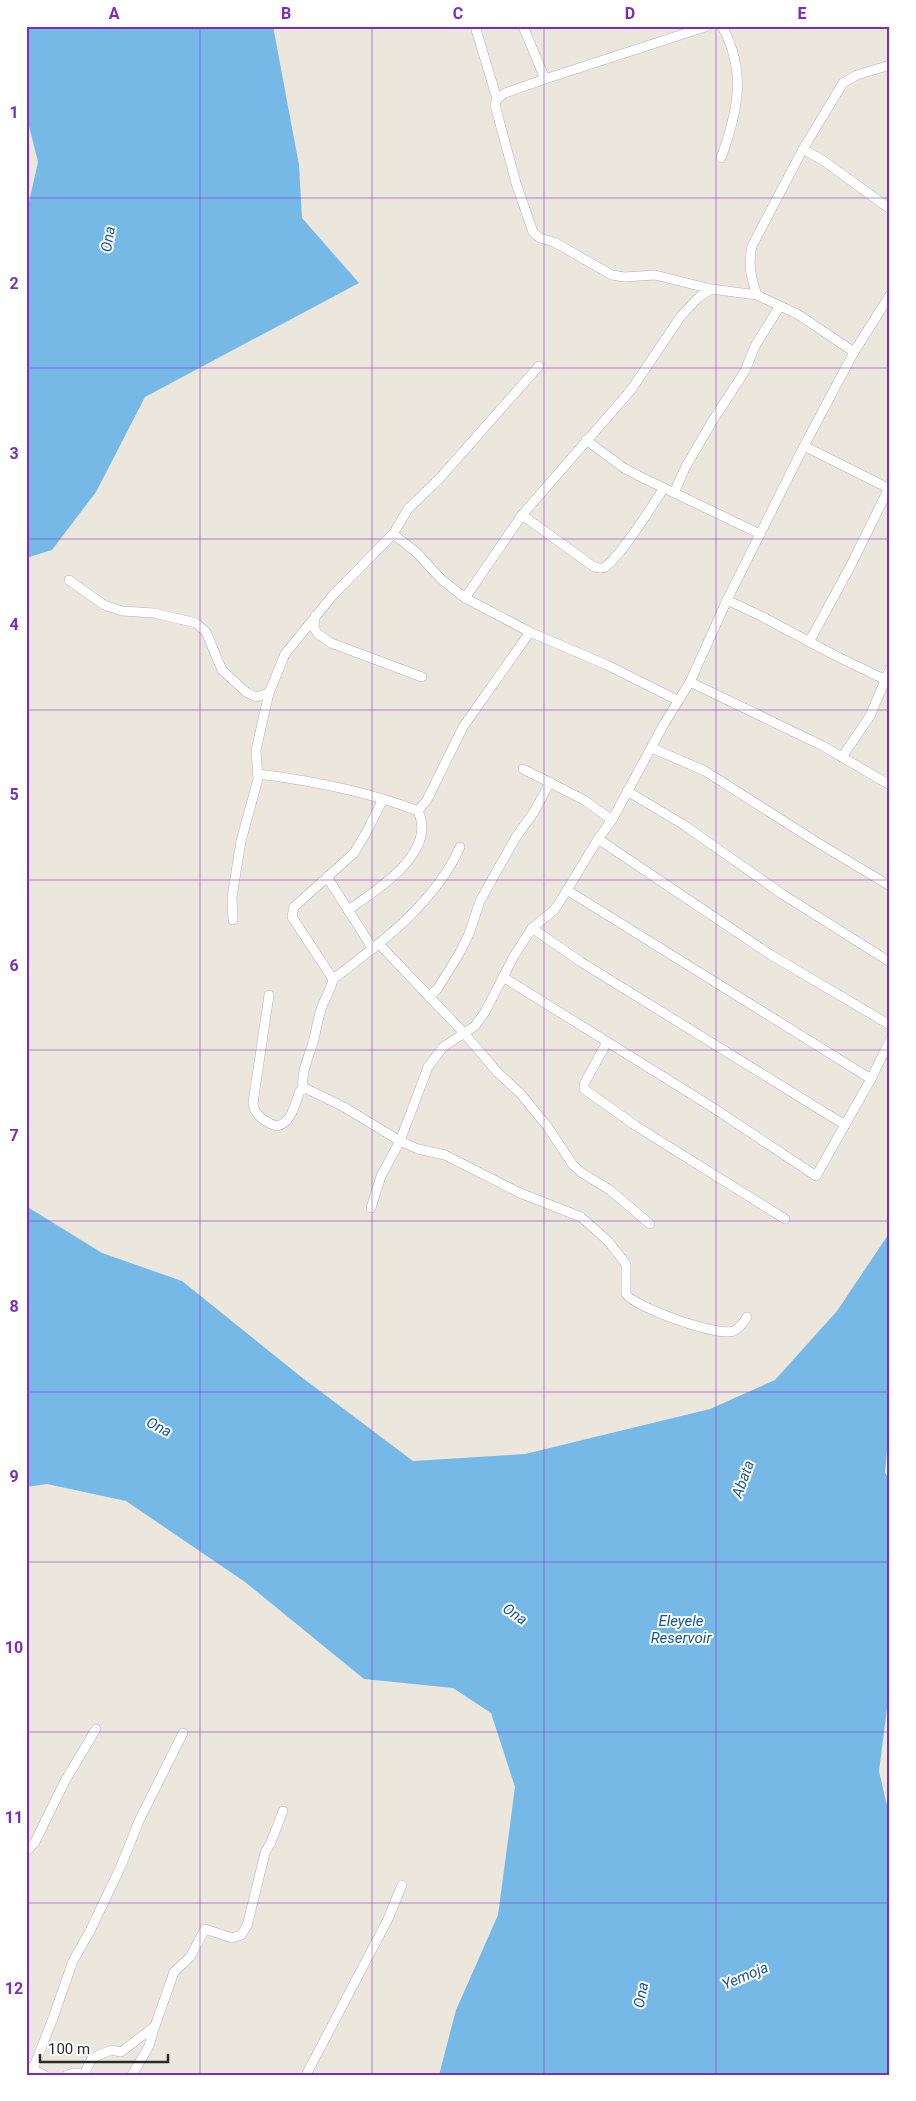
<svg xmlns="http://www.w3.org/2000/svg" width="916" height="2101" viewBox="0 0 916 2101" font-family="Roboto,sans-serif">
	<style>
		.water { fill: #77b9e6 }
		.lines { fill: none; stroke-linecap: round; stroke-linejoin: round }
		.street-casing { stroke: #b1b1bd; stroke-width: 10 }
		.street { stroke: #fff; stroke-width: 9 }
		.grid { fill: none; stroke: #7b2cbf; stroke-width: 1; stroke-opacity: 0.55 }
		.labels { text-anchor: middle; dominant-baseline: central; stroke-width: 4; stroke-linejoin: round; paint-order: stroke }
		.water-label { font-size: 15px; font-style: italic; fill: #165692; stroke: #fff }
		.neatline { fill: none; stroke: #7b2cbf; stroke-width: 2 }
		.grid-label { font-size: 16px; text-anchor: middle; font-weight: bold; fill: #7b2cbf }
	</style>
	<rect width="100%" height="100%" fill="#ebe7dd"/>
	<g class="water">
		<path d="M26 26H273L299 165 302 218 359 283 145 397 96 492 52 550 26 558V215L38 162 26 114Z"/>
		<path d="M26 1206 102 1253 182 1281 300 1376 413 1461 525 1454 710 1409 775 1380 837 1311 890 1232V1416L885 1473 890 1480V1685L879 1771 890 1819V2075H439L456 2010 498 1915 515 1787 491 1713 453 1688 364 1679 245 1582 126 1501 47 1484 26 1487Z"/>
	</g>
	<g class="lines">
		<defs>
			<g id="street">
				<path d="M475 26 497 99 495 105 516 183 533 232 540 238 554 242 612 275 624 277 655 275 711 289 757 295 799 315 854 352"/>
				<path d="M523 26 545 79"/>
				<path d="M497 99 505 93 545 79 708 26"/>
				<path d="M803 149 824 161 890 209"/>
				<path d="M721 158C738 111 747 72 722 26"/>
				<path d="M757 295C751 278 748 265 752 246L803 149 843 83 857 75 890 65"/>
				<path d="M586 440 624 468 639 476 760 534"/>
				<path d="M804 446 890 489"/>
				<path d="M674 493 685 468 713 420 745 371 755 346 780 306"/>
				<path d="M522 515 594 567C598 568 601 569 605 567 621 556 652 506 664 488"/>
				<path d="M393 534 416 552 441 579 465 598 530 632 607 665 677 700"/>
				<path d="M69 580 104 605 122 611 154 613 196 623 206 632 222 670 246 692 256 697 269 693"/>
				<path d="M465 598 522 515 631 390 681 316 698 298 711 289"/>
				<path d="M727 600 761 616 836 656 890 682"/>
				<path d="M315 616 314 628 318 634 331 643 422 677"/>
				<path d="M809 642 850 567 889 488"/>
				<path d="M690 682 823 746 890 785"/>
				<path d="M652 748 705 771 815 841 890 886"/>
				<path d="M842 757 870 716 890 669"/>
				<path d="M523 769 584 800 612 820"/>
				<path d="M259 774C313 781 367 791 418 811 438 852 376 891 348 910"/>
				<path d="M627 791 684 825 782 894 890 962"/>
				<path d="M418 811 427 800 463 727 530 632"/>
				<path d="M598 839 771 955 890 1025"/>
				<path d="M327 877 373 949"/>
				<path d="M567 890 871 1079"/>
				<path d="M233 920 232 897 241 841 258 779 256 750 269 693 285 654 333 595 393 534 408 509 440 478 539 366"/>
				<path d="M532 928 581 962 845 1125"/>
				<path d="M379 944 464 1033 498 1073 520 1093 547 1126 573 1165 582 1173 610 1190 650 1224"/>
				<path d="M503 977 712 1107 816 1176 871 1079 890 1040"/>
				<path d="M333 979C381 943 435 903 460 847"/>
				<path d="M269 995 253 1103C254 1115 266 1123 277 1126 292 1123 295 1103 300 1091L303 1089C301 1071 309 1057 314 1039 317 1027 318 1016 323 1004 327 995 331 989 333 979L292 917 294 907 354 853 366 833 383 799"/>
				<path d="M429 997 438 988 459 954 469 934 480 901 516 837 534 812 550 782"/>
				<path d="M607 1042 584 1084V1089L636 1126 785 1219"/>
				<path d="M303 1089H307L344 1107 400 1141 418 1149 445 1155 520 1193 581 1217 608 1241 626 1264V1294C636 1308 718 1337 734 1331 740 1328 743 1323 747 1317"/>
				<path d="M371 1208 381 1176 400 1141 428 1067 443 1047 475 1026 485 1012 514 956 532 928 554 910 561 900 598 839 612 820 664 724 690 682 727 600 804 446 854 352 890 295"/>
				<path d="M26 1852 35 1842 65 1781 96 1729"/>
				<path d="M26 2066 44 2075"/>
				<path d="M33 2069 53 2018 73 1961 90 1931 121 1866 139 1821 183 1733"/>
				<path d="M67 2075 74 2073 84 2074 92 2058 111 2050 121 2052 155 2026 174 1972 190 1957 205 1929 232 1938 241 1935 247 1926 265 1853 271 1842 283 1811"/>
				<path d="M132 2075 149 2046 154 2028"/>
				<path d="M306 2075 388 1919 402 1885"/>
			</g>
		</defs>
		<use href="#street" class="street-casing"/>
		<use href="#street" class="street"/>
	</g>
	<path class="grid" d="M200 26V2075M372 26V2075M544 26V2075M716 26V2075M26 198H890M26 368H890M26 539H890M26 710H890M26 880H890M26 1050H890M26 1221H890M26 1392H890M26 1562H890M26 1732H890M26 1903H890"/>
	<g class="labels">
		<g class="water-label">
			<text transform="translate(108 239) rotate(-80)">Ona</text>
			<text transform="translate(159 1427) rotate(26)">Ona</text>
			<text transform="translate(743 1479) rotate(-70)">Abata</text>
			<text transform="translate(515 1614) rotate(35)">Ona</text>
			<text x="681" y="1621">Eleyele<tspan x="681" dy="17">Reservoir</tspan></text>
			<text transform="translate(745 1976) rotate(-23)">Yemoja</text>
			<text transform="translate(641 1995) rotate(-79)">Ona</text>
		</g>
	</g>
	<rect width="916" height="2101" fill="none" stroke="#ffffff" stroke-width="55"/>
	<path d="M40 2054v8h128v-8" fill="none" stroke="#2a2a2a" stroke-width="2.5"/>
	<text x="48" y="2054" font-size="15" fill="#2a2a2a" stroke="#ffffff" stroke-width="4" paint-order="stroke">100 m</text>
	<rect x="28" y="28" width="860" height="2046" class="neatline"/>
	<g class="grid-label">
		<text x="114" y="19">A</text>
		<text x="286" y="19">B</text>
		<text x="458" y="19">C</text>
		<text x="630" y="19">D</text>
		<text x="802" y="19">E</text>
		<text x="14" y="118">1</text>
		<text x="14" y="289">2</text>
		<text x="14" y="459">3</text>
		<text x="14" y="630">4</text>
		<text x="14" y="800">5</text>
		<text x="14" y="971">6</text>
		<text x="14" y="1141">7</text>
		<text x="14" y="1312">8</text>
		<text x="14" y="1482">9</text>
		<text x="14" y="1653">10</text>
		<text x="14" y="1823">11</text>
		<text x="14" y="1994">12</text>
	</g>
</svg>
